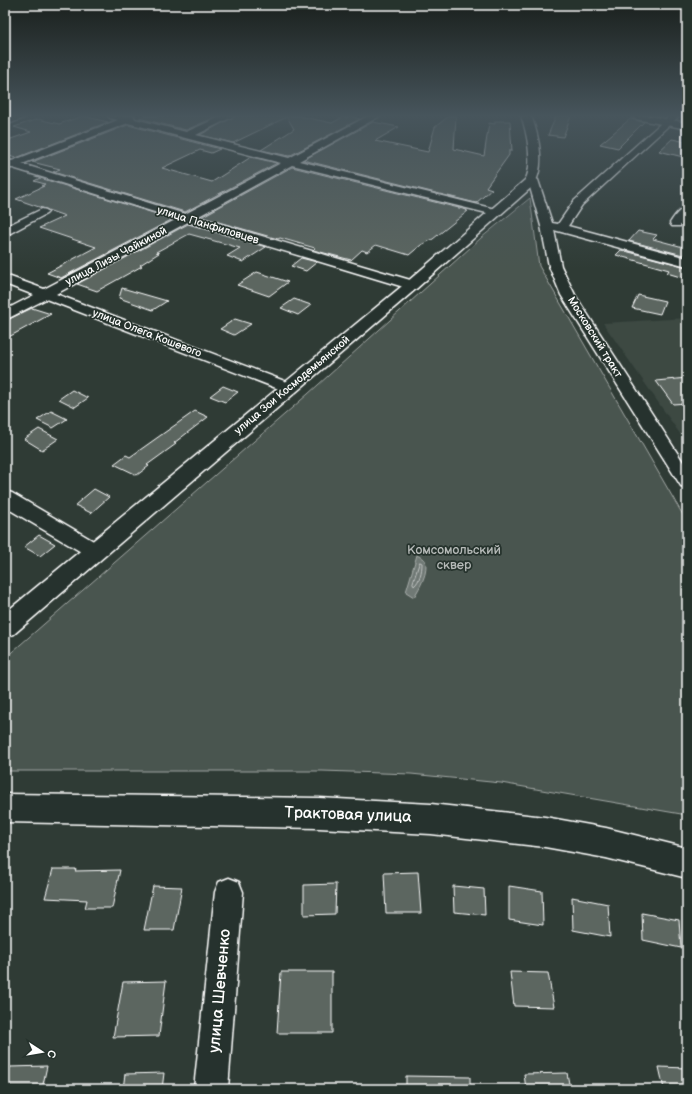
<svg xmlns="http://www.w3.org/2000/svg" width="692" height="1094" viewBox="0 0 692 1094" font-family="'Balsamiq Sans',sans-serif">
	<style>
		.built { fill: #3c4842 }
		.green { fill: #4a544f; stroke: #a4aaa7 }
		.water { fill: #707975; stroke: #a9afac }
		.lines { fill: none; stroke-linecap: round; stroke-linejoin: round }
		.shore { stroke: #c6c9c8; stroke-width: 1 }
		.building { fill: #5b6661; stroke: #fff }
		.minor-casing { stroke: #fff; stroke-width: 3 }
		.tertiary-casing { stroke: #fff; stroke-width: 3 }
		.primary-casing { stroke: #fff; stroke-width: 3 }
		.minor { fill: #26332d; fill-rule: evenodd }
		.tertiary { fill: #26332d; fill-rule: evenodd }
		.primary { fill: #26332d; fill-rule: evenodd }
		.labels { text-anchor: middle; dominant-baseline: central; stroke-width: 3.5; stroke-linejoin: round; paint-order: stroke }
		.far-street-label { font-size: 11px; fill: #fff; stroke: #26332d }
		.park-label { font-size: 13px; fill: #b7bbb9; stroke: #26332d }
		.near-street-label { font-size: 16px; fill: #fff; stroke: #26332d }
	</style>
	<rect width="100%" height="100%" fill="#2f3b35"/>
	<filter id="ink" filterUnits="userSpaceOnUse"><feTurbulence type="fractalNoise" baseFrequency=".025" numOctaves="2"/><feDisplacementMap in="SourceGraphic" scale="8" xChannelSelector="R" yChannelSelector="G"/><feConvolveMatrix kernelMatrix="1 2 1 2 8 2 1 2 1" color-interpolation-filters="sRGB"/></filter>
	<g filter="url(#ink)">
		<path class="built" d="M687 318V444L603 323Z"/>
		<path class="green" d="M530 198 539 266 687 522V815L501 783 411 774 322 771H5V658L308 394 481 238Z"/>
		<path class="water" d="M417 555 425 560C429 572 420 587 414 597L406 592Z"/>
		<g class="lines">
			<path class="shore" d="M420 562 422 563C422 571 420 581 414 586L413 583Z"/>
		</g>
		<g class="building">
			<path d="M83 116 108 122 16 158 5 155V141L31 132 14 127 38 119 59 124Z"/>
			<path d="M146 116H218L186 130 139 118Z"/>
			<path d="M235 116H299L332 123 343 117 346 118 349 116 360 119 289 156 261 150 294 129 287 117 233 143 200 135Z"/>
			<path d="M449 116H456L454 149 484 156 489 123 495 124V121H510L512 151H509V155L486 187 492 189 476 203 303 160 373 122 399 127 375 141 428 152 435 127Z"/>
			<path d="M556 116H571L563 137 548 135Z"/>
			<path d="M630 119 644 122 618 148 600 144Z"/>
			<path d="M128 125 220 149 211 153 200 150 162 168 212 182 251 157 277 163 185 212 53 172 60 169 32 162Z"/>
			<path d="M672 139 687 142V158L659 151Z"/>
			<path d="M292 167 467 210 466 211H468L433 239 421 245 409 255 376 245 367 252 362 250 351 260 313 250 315 248 280 238 278 239 201 217Z"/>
			<path d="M40 178 173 219 61 278 47 273 96 247 39 228 65 216 16 199 44 186H41L45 184 34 181Z"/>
			<path d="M188 224 266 247 243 262 227 256 240 248 189 234 156 252 159 253 140 265 142 266 97 291 77 284Z"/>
			<path d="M638 231 657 235 653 239 687 248V256L629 241Z"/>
			<path d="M621 250 687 267V279L667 273 669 270 616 255Z"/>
			<path d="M301 258 317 262 306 271 291 266Z"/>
			<path d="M257 272 288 282 269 296 237 285Z"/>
			<path d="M122 288 167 301 153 310 119 298Z"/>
			<path d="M638 295 665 301 660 314 632 308Z"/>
			<path d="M294 299 311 305 298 315 281 308Z"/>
			<path d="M32 308 51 314 5 339V321Z"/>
			<path d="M235 319 251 324 234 335 220 329Z"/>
			<path d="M687 378V403L673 404 656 381Z"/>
			<path d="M223 386 238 392 225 402 210 396Z"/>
			<path d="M72 390 88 398 75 407 59 399Z"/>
			<path d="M51 411 67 419 53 428 37 420Z"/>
			<path d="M195 411 208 417 174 443 176 444 147 465 149 466 137 475 114 464 126 455 130 457Z"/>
			<path d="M39 429 58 439 42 450 24 439Z"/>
			<path d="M94 489 109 497 91 513 75 505Z"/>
			<path d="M39 535 55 544 40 556 24 547Z"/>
			<path d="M53 869H76L75 871 120 870 112 908H85L87 900 45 898Z"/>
			<path d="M418 872 421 913H386L384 873Z"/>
			<path d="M336 884 335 914 304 915V885Z"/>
			<path d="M153 886 182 887 174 930H144Z"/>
			<path d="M453 886 484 889 485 915 454 912Z"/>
			<path d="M509 886 542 891 543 925 509 920Z"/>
			<path d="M572 897 608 904 610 937 573 930Z"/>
			<path d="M642 913 679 920 681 948 643 940Z"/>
			<path d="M281 972H332V1033H277Z"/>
			<path d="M510 972 548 973 554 1007 514 1006Z"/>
			<path d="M166 981 159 1036 113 1037 123 982Z"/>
			<path d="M47 1066 42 1089H5L10 1067Z"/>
			<path d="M659 1067 687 1068V1089H664Z"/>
			<path d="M164 1073 162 1089H123L125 1074Z"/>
			<path d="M567 1073 570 1089H526L524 1074Z"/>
			<path d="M406 1076 470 1077V1089H406Z"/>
		</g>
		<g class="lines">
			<defs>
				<g id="minor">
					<path d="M13 116H26L24 118 5 125V119Z"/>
					<path d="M108 116H134L135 119 186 132 222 116H234L196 135 289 158 368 116H380L299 161 499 210 501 212 499 214 495 215 292 165 197 217 417 282 419 285 417 288H407L188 222 56 294 295 385 297 388 295 391 289 393 46 299 5 320V310L34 295 5 284V275L44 289 177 219 13 168H5V159L12 161 118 120 110 118ZM128 123 281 163 185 214 22 164Z"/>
					<path d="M669 116H679L582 205 568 226 687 258V266L554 230 561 266 575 295 687 468V488L681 486 561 295 549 266 541 226 528 180 533 177 538 180 552 223 558 224 574 201Z"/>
					<path d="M687 207V217L680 226H672L670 223C674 217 680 208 687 207Z"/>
					<path d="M42 209 46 210 48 212 46 214 5 236V227Z"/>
					<path d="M5 491 12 493 102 546 105 551 102 556 95 559 88 556 5 507Z"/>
					<path d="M229 878 239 882 243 892 228 1089H194L215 892 219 882Z"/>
				</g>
				<path id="tertiary" d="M631 116H651L687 123V129L636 119Z"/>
				<g id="primary">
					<path d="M521 116H531C539 136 546 167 533 186L417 288 14 634 5 637V613L407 282 525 180C534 167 527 131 521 116Z"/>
					<path d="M5 794 319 798 431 804 545 817 606 828 687 848V878L606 858 545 847 431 834 319 828 5 822Z"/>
				</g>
			</defs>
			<use href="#minor" class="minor-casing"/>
			<use href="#tertiary" class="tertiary-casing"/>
			<use href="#primary" class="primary-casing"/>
			<use href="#minor" class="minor"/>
			<use href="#tertiary" class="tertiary"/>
			<use href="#primary" class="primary"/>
		</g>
	</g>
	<linearGradient id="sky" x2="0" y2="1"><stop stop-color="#1a201d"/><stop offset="0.43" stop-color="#47555c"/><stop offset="1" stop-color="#47555c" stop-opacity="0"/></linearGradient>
	<rect width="692" height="269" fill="url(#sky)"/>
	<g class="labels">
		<g class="far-street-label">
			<text transform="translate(208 225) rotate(17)">улица Панфиловцев</text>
			<text transform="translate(116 256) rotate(-28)">улица Лизы Чайкиной</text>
			<text transform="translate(147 333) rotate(21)">улица Олега Кошевого</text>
			<text transform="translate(595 337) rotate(58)">Московский тракт</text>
			<text transform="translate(292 385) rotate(-40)">улица Зои Космодемьянской</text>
		</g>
		<g class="park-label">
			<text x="454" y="550">Комсомольский<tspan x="454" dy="15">сквер</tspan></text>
		</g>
		<g class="near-street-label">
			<text transform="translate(348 815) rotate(2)">Трактовая улица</text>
			<text transform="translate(220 991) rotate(-85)">улица Шевченко</text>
		</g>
	</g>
	<rect width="692" height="1094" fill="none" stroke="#26332d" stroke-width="20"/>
	<rect x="10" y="10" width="672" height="1074" fill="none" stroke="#fff" stroke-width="1.5" filter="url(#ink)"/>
	<g transform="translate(42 1052) rotate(102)" stroke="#26332d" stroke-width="3" paint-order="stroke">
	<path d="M0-3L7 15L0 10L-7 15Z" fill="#ffffff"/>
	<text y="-6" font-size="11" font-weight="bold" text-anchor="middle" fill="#ffffff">С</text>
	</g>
</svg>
